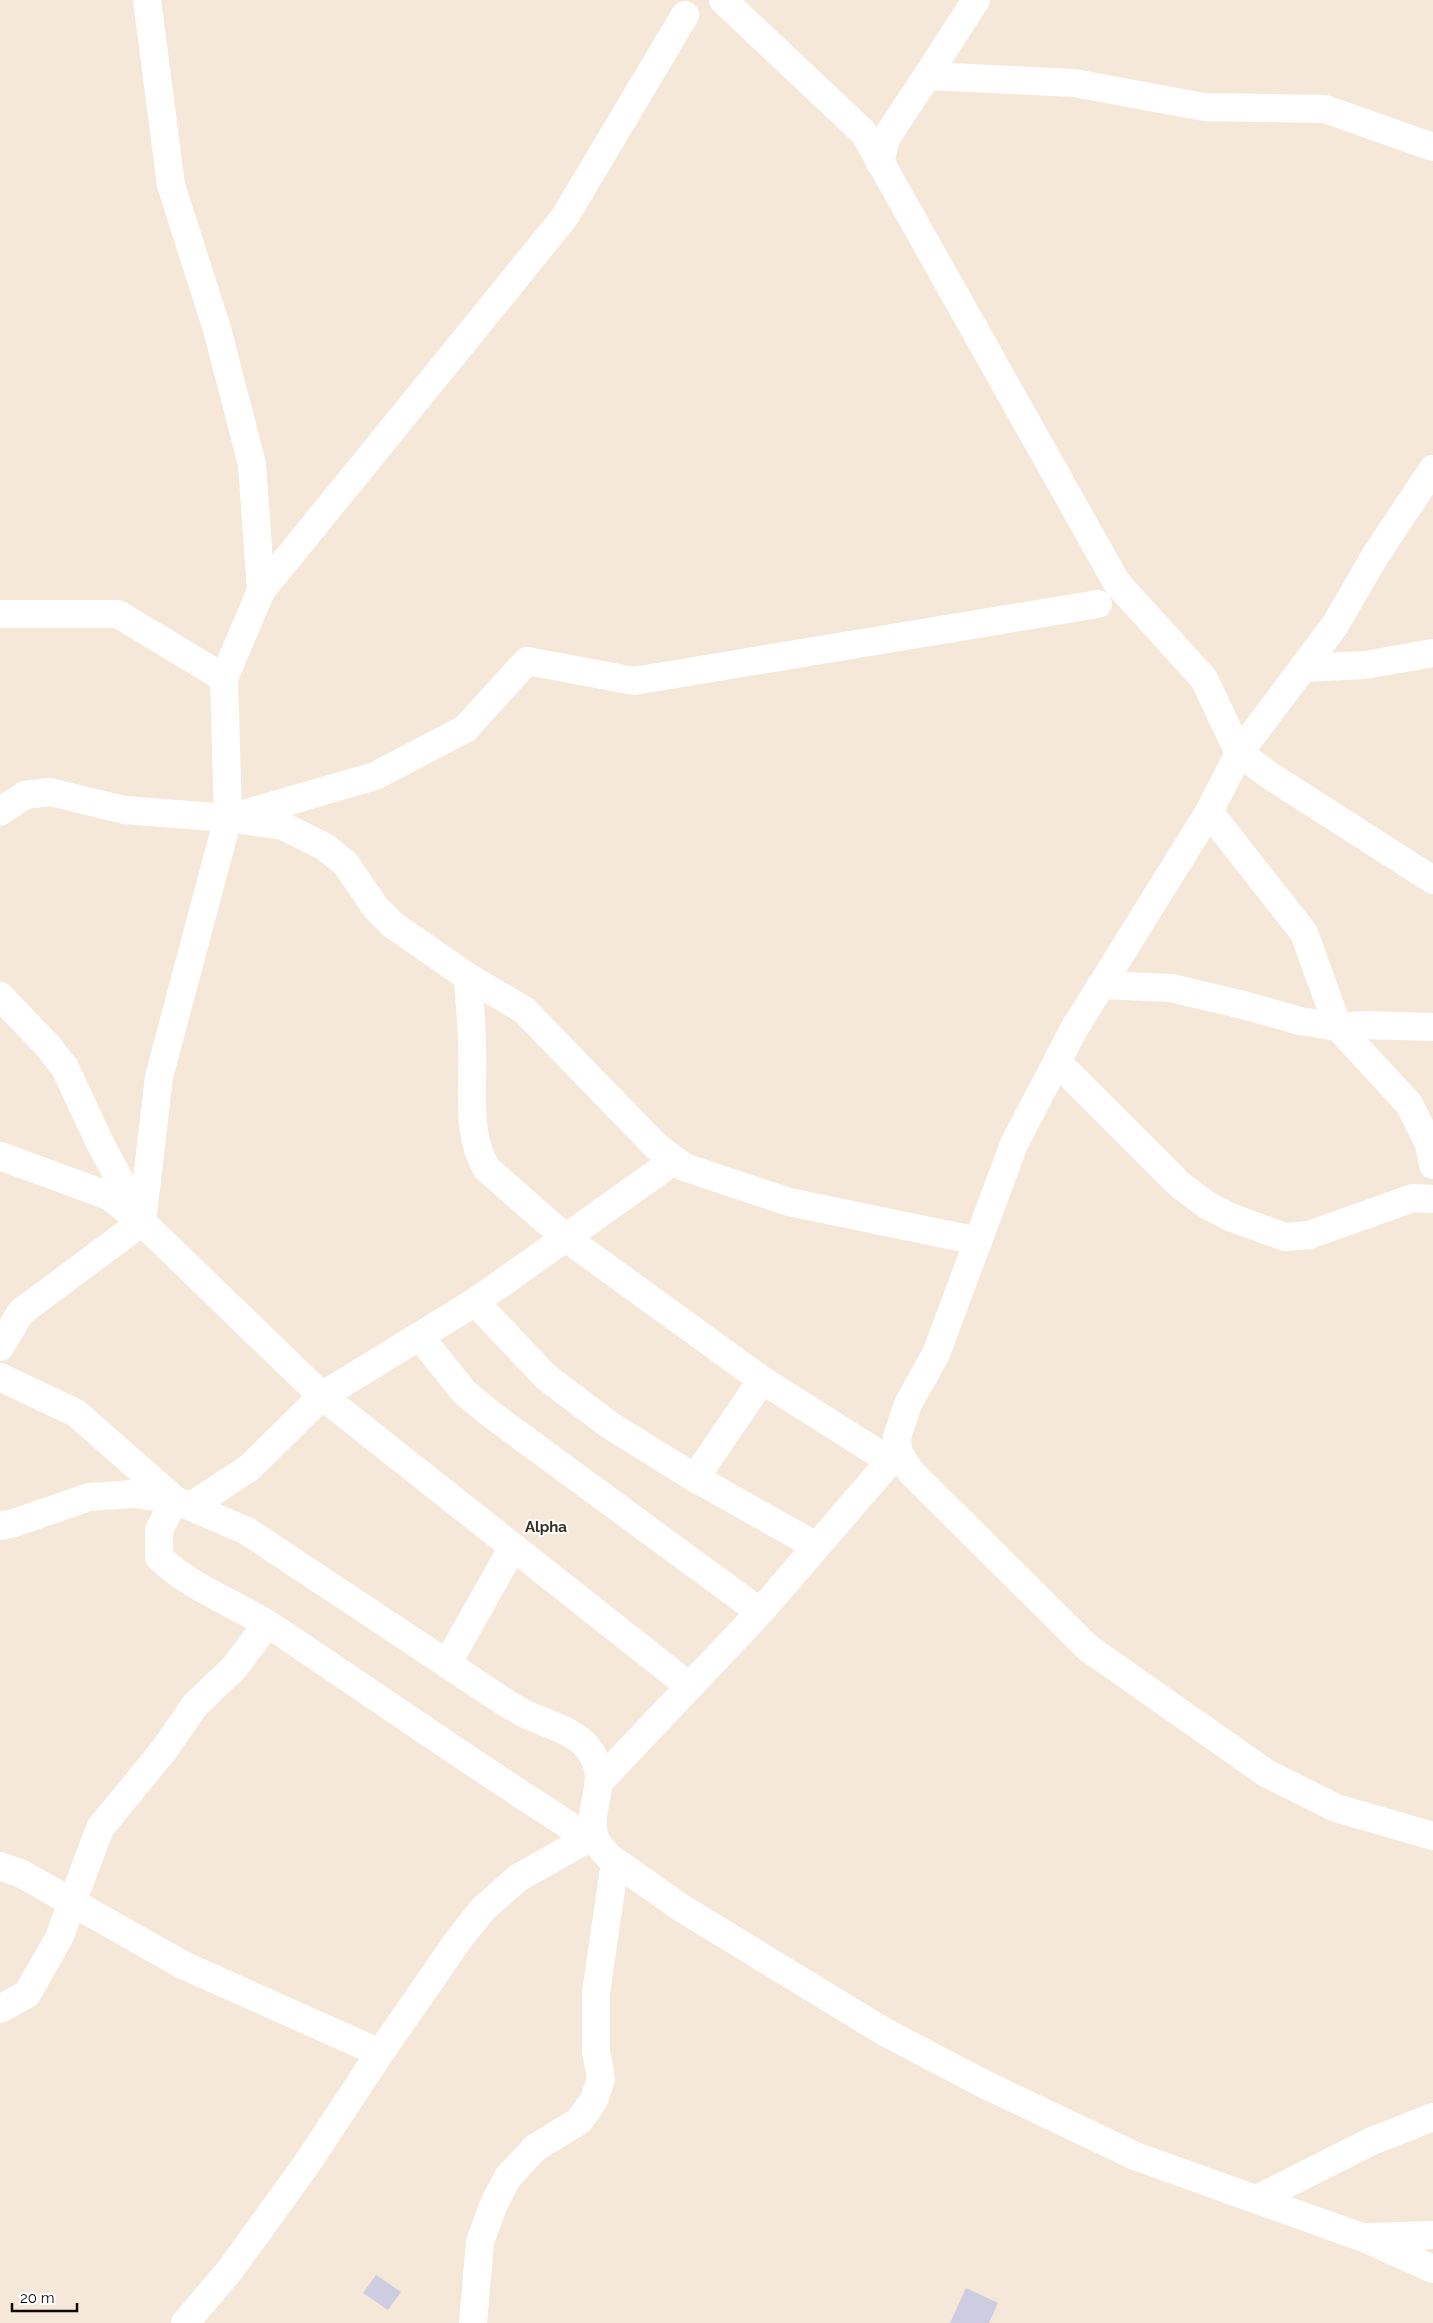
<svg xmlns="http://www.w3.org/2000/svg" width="1433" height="2323" viewBox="0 0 1433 2323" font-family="Raleway,sans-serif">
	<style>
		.building { fill: #cdcce0 }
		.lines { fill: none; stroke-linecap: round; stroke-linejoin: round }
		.minor { stroke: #fff; stroke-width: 28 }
		.labels { text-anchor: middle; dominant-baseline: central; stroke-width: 4; stroke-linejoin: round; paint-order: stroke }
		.quarter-label { font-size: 15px; font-weight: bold; fill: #372d20; stroke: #fff }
	</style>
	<rect width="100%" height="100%" fill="#f6e8d8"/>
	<g class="building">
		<path d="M376 2275 401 2292 388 2310 363 2293Z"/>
		<path d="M966 2288 998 2303 989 2323H950Z"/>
	</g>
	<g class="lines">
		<g class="minor">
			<path d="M147 0 171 185 217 329 252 464 261 591"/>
			<path d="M723 0 864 133 1117 583 1204 679 1239 753 1272 777 1433 880"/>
			<path d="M927 76 976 0"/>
			<path d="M880 163 886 138 927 76 1074 83 1204 107 1325 109 1433 147"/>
			<path d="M1433 469 1375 556 1335 625 1239 753 1209 812 1074 1029 1014 1144 936 1354 908 1404 897 1437 898 1452 910 1471 1088 1648 1266 1773 1336 1808 1433 1836"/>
			<path d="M0 614H118L224 678"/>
			<path d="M1303 668 1365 665 1433 653"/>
			<path d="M0 812 25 795 50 792 124 810 228 818 283 826 325 847 345 863 376 908 393 925 468 977 524 1010 656 1146 684 1167 789 1202 978 1241"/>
			<path d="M1209 812 1304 933 1338 1027 1409 1104 1429 1144 1433 1165"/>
			<path d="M237 816 375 776 465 729 527 661 634 681 1098 604"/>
			<path d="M468 977C469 1000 472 1023 472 1045 474 1085 465 1134 487 1169L566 1238 762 1380 890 1461"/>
			<path d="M1101 985 1171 988 1243 1005 1300 1021 1338 1027 1364 1025 1433 1027"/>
			<path d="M0 996 47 1045 65 1068 100 1143 138 1214"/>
			<path d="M1057 1062 1180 1185 1207 1205 1230 1217 1285 1237 1309 1235 1413 1198 1433 1199"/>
			<path d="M0 1156 109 1196 142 1222 322 1396 689 1686"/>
			<path d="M475 1302 546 1377 611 1426 695 1478 816 1546"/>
			<path d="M420 1337 465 1393 492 1415 760 1612"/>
			<path d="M0 1347 21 1312 142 1222 159 1077 228 818 224 678 261 591 564 218 685 15"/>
			<path d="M0 1377 76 1413 175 1500 159 1530V1557C187 1586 238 1605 274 1628 379 1698 482 1771 589 1838"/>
			<path d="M695 1478 762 1380"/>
			<path d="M191 1506 249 1468 322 1396 475 1302 675 1160"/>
			<path d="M0 1526 14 1523 89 1497 134 1494 175 1500 247 1531 494 1695C503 1701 513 1707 523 1713 543 1723 572 1729 587 1747 613 1777 587 1803 594 1835 596 1843 603 1851 609 1857L680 1907 883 2031 984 2084 1135 2156 1364 2238 1433 2269"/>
			<path d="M447 1664 513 1547"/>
			<path d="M601 1780 760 1612 898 1452"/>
			<path d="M0 1866 22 1874 183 1965 380 2053"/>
			<path d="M0 2009 27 1994 59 1938 100 1828 164 1750 195 1705 234 1668 258 1636"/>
			<path d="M1257 2199 1372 2141 1433 2117"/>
			<path d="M1370 2237 1433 2235"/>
			<path d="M185 2323 230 2270 306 2165 380 2053 459 1939 483 1909 518 1878 594 1835"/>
			<path d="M473 2323 480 2242 493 2206 508 2177 535 2148 579 2121 594 2100 601 2079 596 2051V1993L615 1862"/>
		</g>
	</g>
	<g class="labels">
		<g class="quarter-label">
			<text x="546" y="1527">Alpha</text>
		</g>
	</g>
	<path d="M12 2303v8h65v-8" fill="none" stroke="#0f0a06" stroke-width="2.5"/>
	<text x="20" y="2303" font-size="15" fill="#0f0a06" stroke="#ffffff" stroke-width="4" paint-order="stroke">20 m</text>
</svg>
